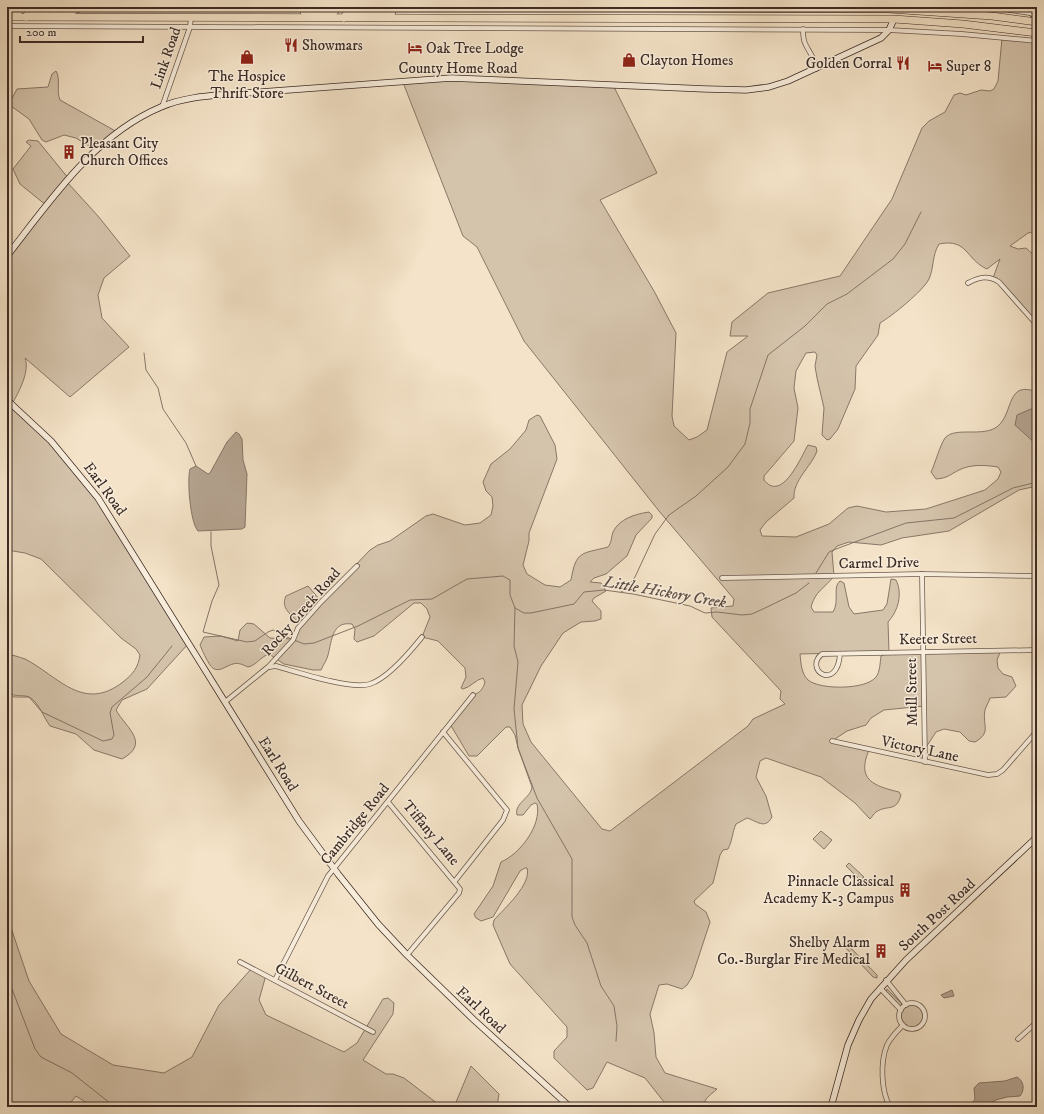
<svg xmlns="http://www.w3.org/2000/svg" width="1044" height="1114" viewBox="0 0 1044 1114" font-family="'IM FELL DW Pica',serif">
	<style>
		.green { fill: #d5c4ac; stroke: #887868 }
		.water { fill: #b5a491; stroke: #857466 }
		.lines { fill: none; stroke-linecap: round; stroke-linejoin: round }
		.stream { stroke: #857466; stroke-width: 1 }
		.street-casing { stroke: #6a594e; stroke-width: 5.5 }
		.secondary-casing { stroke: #3c2b25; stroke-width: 7 }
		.highway-casing { stroke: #3c2b25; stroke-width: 8 }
		.street { stroke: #f8eddb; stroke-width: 4 }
		.secondary { stroke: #f8eddb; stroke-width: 5.5 }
		.highway { stroke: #f4e3c8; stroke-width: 7 }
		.labels { text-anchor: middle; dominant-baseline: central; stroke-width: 3; stroke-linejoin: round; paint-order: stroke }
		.poi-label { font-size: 15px; fill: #3c2b25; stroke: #f8eddb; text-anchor: start }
		.street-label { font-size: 15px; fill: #3c2b25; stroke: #f8eddb }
		.water-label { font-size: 16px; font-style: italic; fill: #604f45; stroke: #f8eddb }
	</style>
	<rect width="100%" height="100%" fill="#f4e3c8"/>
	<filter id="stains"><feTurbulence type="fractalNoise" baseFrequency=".005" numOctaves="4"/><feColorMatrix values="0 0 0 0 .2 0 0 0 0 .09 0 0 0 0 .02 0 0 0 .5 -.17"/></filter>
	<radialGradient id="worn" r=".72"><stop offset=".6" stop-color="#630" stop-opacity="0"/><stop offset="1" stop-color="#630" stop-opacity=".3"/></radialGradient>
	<g class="green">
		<path d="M1002 38 1037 41V231L1028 233 1010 246 1018 249 1026 248 1037 258V325L993 278 1000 259 987 269C966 260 968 238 939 244 932 255 934 268 929 279 923 291 892 316 880 323L878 335 856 366 855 389 838 429 830 439 827 440 822 435 824 408 817 378 815 366 817 355 815 352 806 353 796 371 794 388 798 408 794 441 764 476V480C782 503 801 457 808 445L816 447 817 451C811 467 793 480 794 498L766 522 760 530 762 536 796 537 829 524 848 508 857 506 886 512 926 509 985 490 998 479 1001 472 998 467C985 465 971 464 959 470 949 475 948 478 936 479L931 472C935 464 940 445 945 438 955 426 984 438 998 426 1014 412 1006 380 1037 392V486L1019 490 949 531 902 538 881 545 849 542 837 546 832 552 834 576C825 588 815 591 811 607L814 612H833C840 601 832 587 840 581L844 583 849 607 854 614 883 610 887 604 891 579 896 580C903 594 898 611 888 622L889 652 800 654C801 663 801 673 808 680 820 690 866 690 876 677 880 672 880 663 881 656L885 654 1001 650 997 660 998 668 1003 674 1012 677 1016 686 1006 697 990 698C989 702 986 706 985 710 982 726 992 732 975 742L969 741 960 732 944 729 936 732 925 749 924 706 884 710 871 718 866 725 847 731 832 741 869 750C856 780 874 786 899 792L901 795C896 813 888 804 876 812 874 813 872 817 870 819L855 803 821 777 766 758 760 761 756 777 766 796 772 817C765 830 757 821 747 818L736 824C732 833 733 839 728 849L723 850 720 855 713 883 694 901 695 904 706 912 710 922 692 977 687 985 682 989 667 984 659 985 650 1014 654 1033 656 1057 665 1073 717 1089C711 1095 705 1097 703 1107H668L645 1078 607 1062 593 1088 587 1090 554 1058V1051L567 1037V1027L510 964 493 925 494 920C504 909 532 884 527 868H525L520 871 493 917 481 921 476 918 474 914 493 886 501 862C520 854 542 825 537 804L535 803 531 805 523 815H517C514 803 531 798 532 787L518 748 515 735 510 727H506L477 756H469L450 724 473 695C480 693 483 689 485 682L483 678C475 680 471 687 463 689L461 688 466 677 465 668 438 641 422 637 430 617 427 609 421 603H414L374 636 357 642 354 639 355 629 352 624C332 621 332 640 328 655 327 660 323 665 321 670H313L284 664 269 654C260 657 257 665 248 667 243 665 238 662 233 664 225 666 217 675 210 665 206 659 203 652 200 645L204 637 221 636 238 641 240 630 247 623 254 624 270 638 294 639 298 628V623C292 614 280 609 286 596L308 586 321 601 370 550 378 545 390 541 426 516 433 514 465 525 480 523 491 515 493 506 492 497 486 491 483 482 491 464 510 449 526 430 529 420 537 415 540 416 555 445 557 459 529 533V541L523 565 527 574 545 585 560 587 571 580C576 550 582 554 608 547 612 542 611 537 613 532 619 519 635 514 649 512L652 515V518L636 535 627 556 606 574 594 578 590 582 601 583 606 591 594 598 592 601 601 611V619L595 621 581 622 563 633 541 666 522 705 523 724 531 742 602 829 610 831 748 726 753 719 785 704 780 699 781 691 712 617 711 608 733 606 734 599 659 511 524 341 477 247 463 236 402 80 428 78 613 85 657 173 600 200 654 291 676 333 672 416 674 426 689 440 697 437 707 430 727 352 748 336H730L732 322 768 293 840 276 892 199 922 128 929 121 945 112 954 95 960 93 966 95 981 90 990 91 994 89 998 81Z"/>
		<path d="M56 71C61 79 56 91 60 100L119 133 97 151 76 138 64 135 46 142 42 140 29 119 11 106 10 102 17 89 48 87 52 74Z"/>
		<path d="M29 140 38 141 69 179 67 182 98 216 130 256 104 278 98 295 102 318 129 347 70 397 25 358C30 371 19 392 12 404L81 475 189 643 147 689 122 700 116 710C126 728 151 743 122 759L94 750 76 734 50 726C44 718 38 701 29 697 21 694 17 698 7 692V654C13 655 19 657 25 659 58 676 83 713 123 682 133 674 138 668 140 655L136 649 121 638 41 559 25 553 7 550V256L47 206 20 184 13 169 31 146 26 142Z"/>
		<path d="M821 831 832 840 824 849 813 839Z"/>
		<path d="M849 863 864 877 860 880 846 866Z"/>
		<path d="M7 916 29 981 61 1034 113 1065 164 1073 192 1057 219 1005 252 968 266 975 259 1000 266 1015 344 1052 357 1043 383 999 388 998 394 1003 393 1014 363 1060 386 1074H393L404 1078 442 1107H93L76 1096 67 1107H7Z"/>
		<path d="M846 943 877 975V978L873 977 844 946V944Z"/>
		<path d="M887 989 902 1004 900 1006 886 992Z"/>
		<circle cx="912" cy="1016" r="11"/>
		<path d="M471 1066 499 1094 497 1107H454Z"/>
	</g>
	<g class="water">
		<path d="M1031 409H1037V445L1015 425 1017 415Z"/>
		<path d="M236 432 239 434 242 439 243 460 247 474 245 527 242 529 198 531C190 522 187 480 190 469L196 466 208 474 210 473 227 442Z"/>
		<path d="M952 990 954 996 944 998 941 995Z"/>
		<path d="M1017 1077C1024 1081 1025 1090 1020 1096L1007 1097 996 1100 983 1107H967C977 1099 975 1101 974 1088L979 1083 1005 1081Z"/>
	</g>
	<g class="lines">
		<g class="stream">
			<path d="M144 353 146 370 158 388 163 409 186 443 196 466"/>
			<path d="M211 532V546L219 585 212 601 203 632 247 642 255 641 268 632 273 630 291 639"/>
			<path d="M816 573 829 552 836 549 906 523 954 518 1013 488 1037 482"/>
			<path d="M621 592 625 590 635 577 655 534 669 515 696 496 728 467 745 444 750 423V409L768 355 805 326 827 304 847 294 893 259 905 244 921 212"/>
			<path d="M515 608 524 613H531L574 604 584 592 604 590 633 594 690 606 705 613 717 612 742 615 752 614 765 608 796 593 809 583"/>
			<path d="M294 640 304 644 314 643 358 626 410 600 432 599 467 579 503 576 510 580V595L515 608 514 646 518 662 514 709 518 748 537 798 572 859V917L575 925 587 943 601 986 614 1006 617 1026 616 1041"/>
			<path d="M7 692 14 697H29L42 712 103 741 112 739 114 735 110 713 112 707 147 677 172 646"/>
			<path d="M7 976 35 1049 41 1057 72 1073 115 1107"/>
		</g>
		<defs>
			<g id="street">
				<path d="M990 7 1037 14"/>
				<path d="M7 26 889 30 962 34 1037 41"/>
				<path d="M803 29C803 44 806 45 812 56 814 60 814 65 816 69"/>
				<path d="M162 107 190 27 191 17"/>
				<path d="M968 283C979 277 988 275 999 282L1037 325"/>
				<path d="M922 574 925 762"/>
				<path d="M722 578 922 574 1037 576"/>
				<path d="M840 654C837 693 803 669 822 654L1037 650"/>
				<path d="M269 667 276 666C297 672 351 690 370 684 388 678 410 652 422 637"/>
				<path d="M225 702 268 667 293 640 298 628 321 602 357 566"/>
				<path d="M443 732 507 810 503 820 455 881"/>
				<path d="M832 741 988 775 997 774 1003 770 1037 731"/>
				<path d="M388 802 460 889 459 893 407 955"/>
				<path d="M240 962 373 1032"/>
				<path d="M275 980 328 876 473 695"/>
				<path d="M886 980 906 1005"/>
				<path d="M880 988 901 1010"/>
				<circle cx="912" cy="1016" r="13"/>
				<path d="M1018 1039 1037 1022"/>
				<path d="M890 1107C881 1091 880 1062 887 1045 891 1037 897 1031 903 1025"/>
			</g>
			<g id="secondary">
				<path d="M1033 14 1034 7"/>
				<path d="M7 256C50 201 94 135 161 107 184 97 209 96 233 94L451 78 706 89 746 90 769 87 788 81 881 38 889 30 894 19"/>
				<path d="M7 400 51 441 98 498 299 821 338 874 378 924 407 955 474 1020 570 1107"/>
				<path d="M831 1107 848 1045 859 1020 871 999 906 960 1037 837"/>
			</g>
			<g id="highway">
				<path d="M133 7H195"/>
				<path d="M367 7 889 9 992 16 1037 22"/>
				<path d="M7 11H19L21 7"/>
				<path d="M304 12H334L338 7"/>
				<path d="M7 17 894 19 963 24 1037 33"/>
				<path d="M26 17 29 12H70L81 7"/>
				<path d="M344 18 346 14 349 13 392 12"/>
			</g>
		</defs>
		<use href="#street" class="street-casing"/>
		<use href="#secondary" class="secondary-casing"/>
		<use href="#highway" class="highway-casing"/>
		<use href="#street" class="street"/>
		<use href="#secondary" class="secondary"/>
		<use href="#highway" class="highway"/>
	</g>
	<defs>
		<symbol id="restaurant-bare" viewBox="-9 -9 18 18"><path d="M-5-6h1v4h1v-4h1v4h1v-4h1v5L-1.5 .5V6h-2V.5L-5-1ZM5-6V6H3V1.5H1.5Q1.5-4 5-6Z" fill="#8f2418" stroke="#f8eddb" stroke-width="2.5" paint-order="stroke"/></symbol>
		<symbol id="hotel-bare" viewBox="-9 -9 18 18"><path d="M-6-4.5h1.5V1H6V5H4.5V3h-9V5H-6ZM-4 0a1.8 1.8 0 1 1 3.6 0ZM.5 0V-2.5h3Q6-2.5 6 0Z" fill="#8f2418" stroke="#f8eddb" stroke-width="2.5" paint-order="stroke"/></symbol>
		<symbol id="shop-bare" viewBox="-9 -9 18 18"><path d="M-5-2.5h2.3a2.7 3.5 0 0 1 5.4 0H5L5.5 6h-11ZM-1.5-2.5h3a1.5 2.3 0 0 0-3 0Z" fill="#8f2418" stroke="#f8eddb" stroke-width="2.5" paint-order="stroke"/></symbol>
		<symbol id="building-bare" viewBox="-9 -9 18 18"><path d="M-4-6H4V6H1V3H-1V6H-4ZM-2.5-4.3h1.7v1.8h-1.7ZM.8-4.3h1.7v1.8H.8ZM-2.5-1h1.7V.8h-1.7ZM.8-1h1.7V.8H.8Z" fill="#8f2418" stroke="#f8eddb" stroke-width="2.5" paint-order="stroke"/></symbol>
	</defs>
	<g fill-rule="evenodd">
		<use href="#restaurant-bare" x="281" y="35" width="20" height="20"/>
		<use href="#hotel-bare" x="405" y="38" width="20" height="20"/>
		<use href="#shop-bare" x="237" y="47" width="20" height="20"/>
		<use href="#shop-bare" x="619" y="50" width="20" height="20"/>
		<use href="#restaurant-bare" x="893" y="53" width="20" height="20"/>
		<use href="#hotel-bare" x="925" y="56" width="20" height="20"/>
		<use href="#building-bare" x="59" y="142" width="20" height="20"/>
		<use href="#building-bare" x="895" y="880" width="20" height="20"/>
		<use href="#building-bare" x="871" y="941" width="20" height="20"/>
	</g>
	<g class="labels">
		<g class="poi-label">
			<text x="302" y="45">Showmars</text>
			<text x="426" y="48">Oak Tree Lodge</text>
			<text x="640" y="60">Clayton Homes</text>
			<text x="892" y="63" text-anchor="end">Golden Corral</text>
			<text x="946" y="66">Super 8</text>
			<text x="247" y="76" text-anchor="middle">The Hospice<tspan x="247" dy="17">Thrift Store</tspan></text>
			<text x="80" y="143">Pleasant City<tspan x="80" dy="17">Church Offices</tspan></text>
			<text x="894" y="881" text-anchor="end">Pinnacle Classical<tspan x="894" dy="17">Academy K-3 Campus</tspan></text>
			<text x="870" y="942" text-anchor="end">Shelby Alarm<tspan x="870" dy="17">Co.-Burglar Fire Medical</tspan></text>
		</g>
		<g class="street-label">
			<text transform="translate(166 58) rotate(-71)">Link Road</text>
			<text x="458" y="68">County Home Road</text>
			<text transform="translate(105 489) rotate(54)">Earl Road</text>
			<text transform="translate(879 563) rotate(-1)">Carmel Drive</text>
			<text transform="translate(301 612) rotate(-49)">Rocky Creek Road</text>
			<text transform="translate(938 639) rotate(-1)">Keeter Street</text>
			<text transform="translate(912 692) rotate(-91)">Mull Street</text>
			<text transform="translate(920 749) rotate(12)">Victory Lane</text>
			<text transform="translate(278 764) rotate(58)">Earl Road</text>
			<text transform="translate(355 824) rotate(-51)">Cambridge Road</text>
			<text transform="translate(431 833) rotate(50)">Tiffany Lane</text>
			<text transform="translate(937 915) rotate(-43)">South Post Road</text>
			<text transform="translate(312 986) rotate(28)">Gilbert Street</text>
			<text transform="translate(481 1010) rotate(43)">Earl Road</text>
		</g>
		<g class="water-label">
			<text transform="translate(665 592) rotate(10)">Little Hickory Creek</text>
		</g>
	</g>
	<rect width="1044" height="1114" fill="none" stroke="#f4e3c8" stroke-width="24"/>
	<rect x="8" y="8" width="1028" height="1098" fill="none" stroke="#3c2b25" stroke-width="2"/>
	<rect x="12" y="12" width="1020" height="1090" fill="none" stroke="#3c2b25"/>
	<path d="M20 36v6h123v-6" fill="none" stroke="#3c2b25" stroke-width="2"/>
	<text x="26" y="36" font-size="12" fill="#3c2b25" stroke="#f8eddb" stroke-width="3" paint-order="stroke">200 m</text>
	<rect width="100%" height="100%" filter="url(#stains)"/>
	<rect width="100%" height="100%" fill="url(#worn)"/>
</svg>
